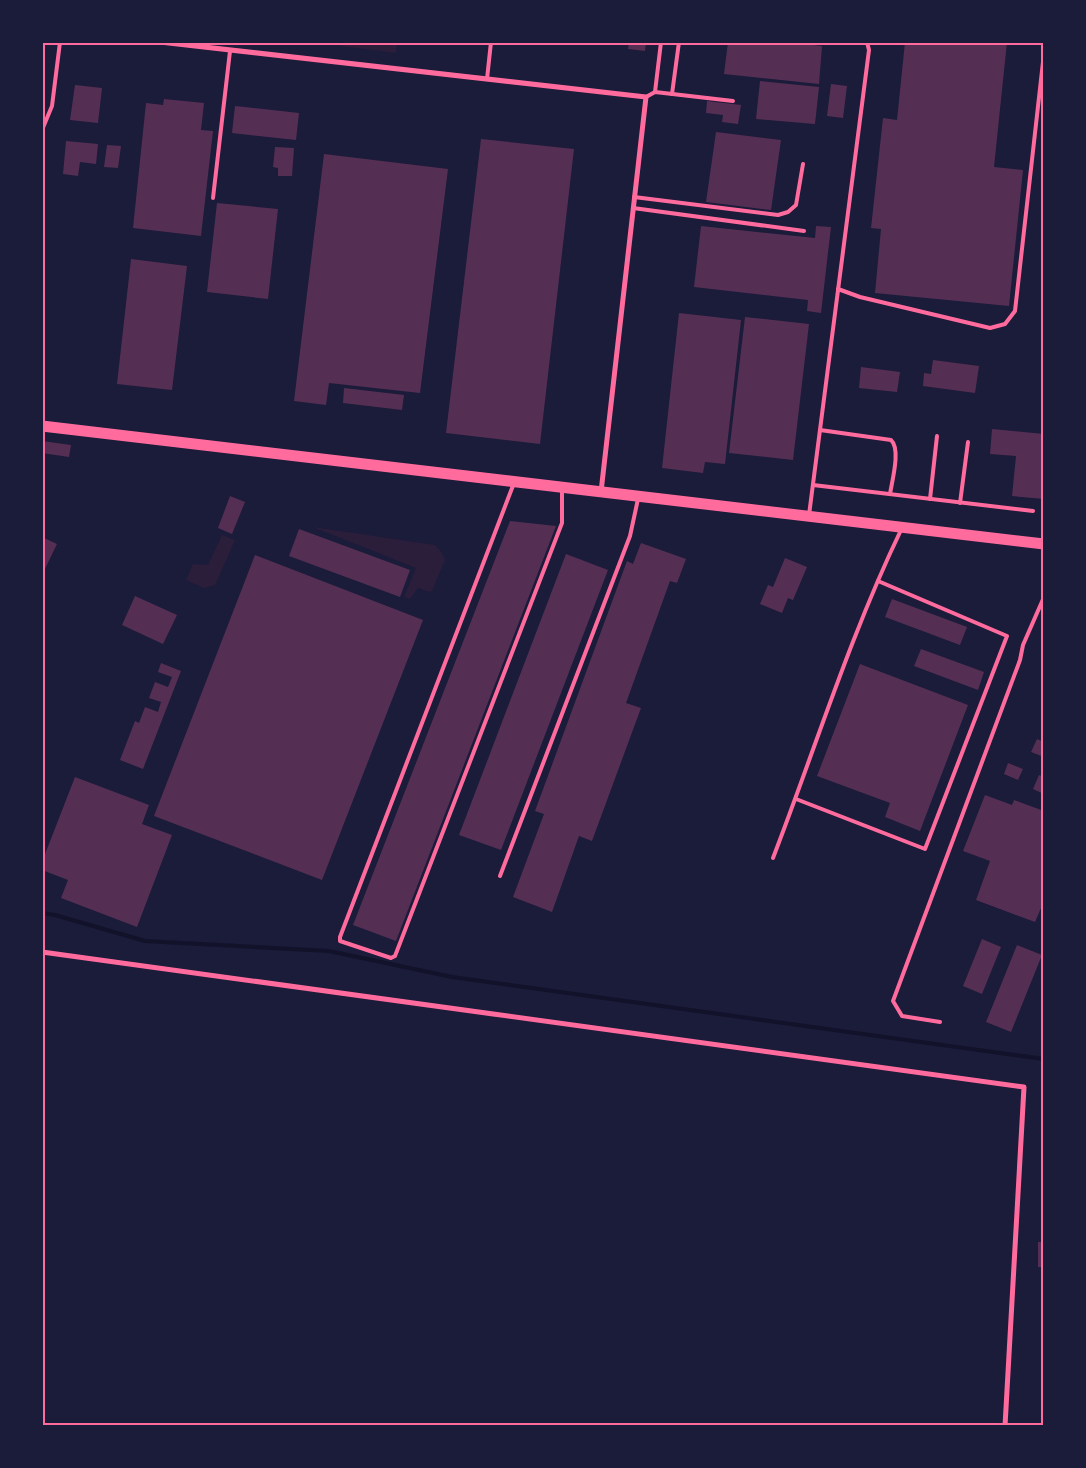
<svg xmlns="http://www.w3.org/2000/svg" width="1086" height="1468" viewBox="0 0 1086 1468" font-family="'Nunito Sans',sans-serif">
	<style>
		.green { fill: #2a1e3b }
		.lines { fill: none; stroke-linecap: round; stroke-linejoin: round }
		.stream { stroke: #12122b; stroke-width: 4 }
		.building { fill: #542f53 }
		.service { stroke: #ff6b9d; stroke-width: 4 }
		.minor { stroke: #ff6b9d; stroke-width: 5 }
		.primary { stroke: #ff6b9d; stroke-width: 11 }
		.neatline { fill: none; stroke: #ff6b9d; stroke-width: 2 }
	</style>
	<rect width="100%" height="100%" fill="#1b1b3a"/>
	<g class="green">
		<path d="M342 43V42L397 43 396 53 341 46Z"/>
		<path d="M313 527 435 545 442 553 445 560 432 591 429 592 418 588 410 599 404 597 416 568Z"/>
		<path d="M222 535 235 540 215 585 204 588 186 580 193 564 208 565Z"/>
	</g>
	<g class="lines">
		<path class="stream" d="M42 913 55 915 145 941 329 951 452 977 1044 1059"/>
	</g>
	<g class="building">
		<path d="M629 42H646L645 51 628 49Z"/>
		<path d="M728 42H787L822 46 819 84 724 74Z"/>
		<path d="M905 42H1007L994 167 1023 170 1009 306 875 293 881 229 871 228 883 118 897 120Z"/>
		<path d="M760 81 819 87 815 124 756 119Z"/>
		<path d="M831 84 847 86 843 118 827 116Z"/>
		<path d="M75 85 102 88 98 123 70 120Z"/>
		<path d="M164 99 204 103 201 130 213 131 201 236 133 228 146 103 163 105Z"/>
		<path d="M707 101 741 105 738 124 722 122 723 115 706 113Z"/>
		<path d="M235 106 299 113 296 140 232 133Z"/>
		<path d="M716 132 781 140 771 210 706 202Z"/>
		<path d="M481 139 574 149 540 444 446 433Z"/>
		<path d="M66 141 98 144 96 164 80 162 78 176 63 174Z"/>
		<path d="M107 145 121 146 118 168 104 167Z"/>
		<path d="M275 147 294 148 292 176H278V168L273 167Z"/>
		<path d="M324 154 448 169 420 393 329 383 326 405 294 401Z"/>
		<path d="M217 203 278 209 268 299 207 292Z"/>
		<path d="M701 226 815 238 816 226 831 227 821 313 807 311 808 300 694 287Z"/>
		<path d="M131 259 187 266 172 390 117 384Z"/>
		<path d="M679 313 741 320 725 464 705 462 703 473 662 468Z"/>
		<path d="M745 317 809 324 793 460 729 453Z"/>
		<path d="M933 360 979 366 975 393 923 386 924 373 931 374Z"/>
		<path d="M861 367 900 372 897 392 859 388Z"/>
		<path d="M344 388 404 395 402 410 343 403Z"/>
		<path d="M992 429 1044 434V499L1012 496 1016 456 990 454Z"/>
		<path d="M42 441 71 445 69 457 42 453Z"/>
		<path d="M230 496 245 502 232 534 218 528Z"/>
		<path d="M510 521 556 526 396 941 353 925Z"/>
		<path d="M299 529 410 570 400 597 289 556Z"/>
		<path d="M42 537 57 544 42 575Z"/>
		<path d="M641 543 686 559 677 583 670 581 626 703 641 708 592 841 579 836 552 912 513 897 544 814 535 811 627 561 633 564Z"/>
		<path d="M566 554 608 570 501 850 459 835Z"/>
		<path d="M255 555 423 620 322 880 154 816Z"/>
		<path d="M785 558 807 567 793 600 788 598 782 613 760 604 768 585 773 587Z"/>
		<path d="M135 596 177 615 163 644 122 625Z"/>
		<path d="M892 599 967 627 960 645 885 617Z"/>
		<path d="M921 649 984 672 978 690 914 666Z"/>
		<path d="M161 663 181 671 143 769 120 760 135 721 139 723 145 707 158 712 161 702 149 698 155 682 168 687 172 677 158 672Z"/>
		<path d="M860 664 968 705 920 831 885 817 890 803 817 776Z"/>
		<path d="M1037 739 1044 742V757L1031 752Z"/>
		<path d="M1008 763 1023 769 1018 780 1004 774Z"/>
		<path d="M1039 775 1044 777V794L1033 789Z"/>
		<path d="M75 777 149 805 142 824 172 835 137 927 61 898 68 880 42 870V862Z"/>
		<path d="M985 795 1012 805 1014 800 1044 811V901L1035 922 976 900 990 861 963 851Z"/>
		<path d="M982 939 1001 947 982 994 963 986Z"/>
		<path d="M1017 945 1042 955 1011 1032 986 1022Z"/>
		<rect x="1038" y="1242" width="6" height="25"/>
	</g>
	<g class="lines">
		<g class="service">
			<path d="M487 79 491 42"/>
			<path d="M655 92 661 42"/>
			<path d="M672 94 679 42"/>
			<path d="M646 97 655 92 733 101"/>
			<path d="M42 130 52 106 60 42"/>
			<path d="M634 197 778 215 788 212 796 205 803 164"/>
			<path d="M213 198 230 51"/>
			<path d="M633 208 804 231"/>
			<path d="M838 289 860 297 990 328 1005 324 1015 311 1044 53"/>
			<path d="M820 430 891 440C901 449 892 481 890 494"/>
			<path d="M514 483 340 937V941L391 958 395 956 562 523V490"/>
			<path d="M813 485 1033 511"/>
			<path d="M930 499 937 436"/>
			<path d="M960 503 968 442"/>
			<path d="M809 515 869 50 867 42"/>
			<path d="M796 799 925 849 1007 636 878 581"/>
			<path d="M773 858C815 749 850 636 901 530"/>
			<path d="M500 876 630 536 638 499"/>
			<path d="M940 1022 902 1016 893 1001 1020 660 1023 645 1044 597"/>
		</g>
		<g class="minor">
			<path d="M160 42 646 97 601 492"/>
			<path d="M42 952 1024 1087 1005 1426"/>
		</g>
		<path class="primary" d="M42 426 1044 544"/>
	</g>
	<rect width="1086" height="1468" fill="none" stroke="#1b1b3a" stroke-width="88"/>
	<rect x="44" y="44" width="998" height="1380" class="neatline"/>
</svg>
